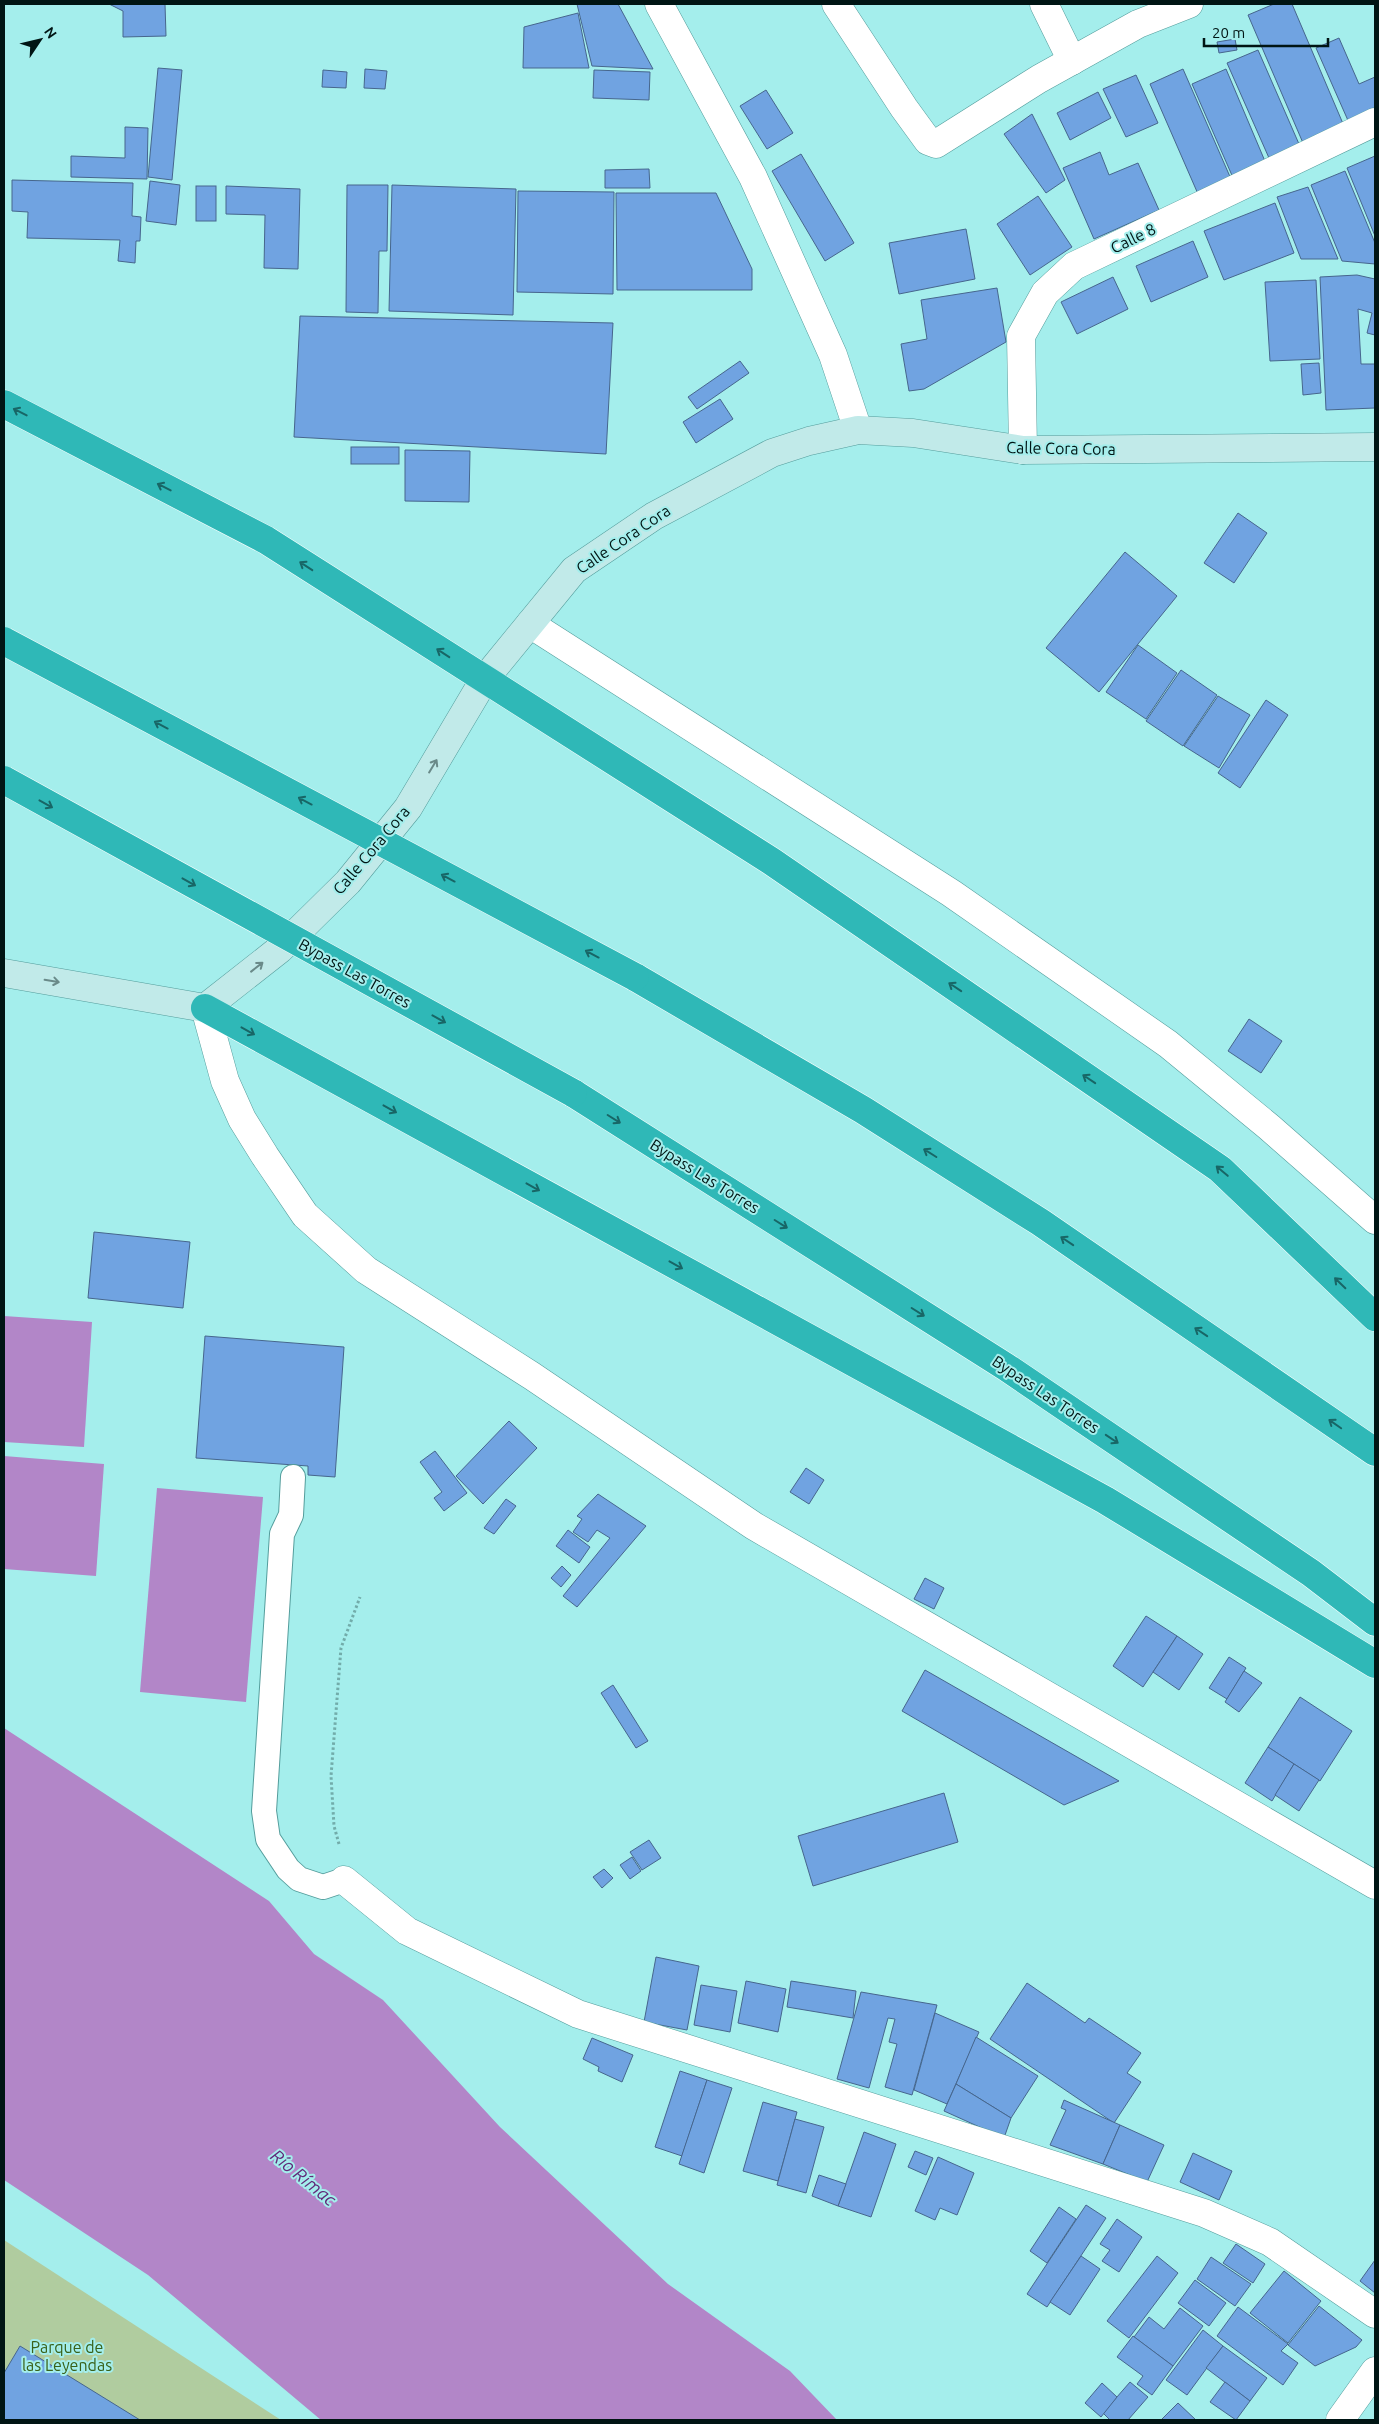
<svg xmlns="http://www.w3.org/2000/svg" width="1379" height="2424" viewBox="0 0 1379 2424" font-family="Ubuntu,sans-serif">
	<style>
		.green { fill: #b0cc9f }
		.water { fill: #b286c8 }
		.building { fill: #70a3e1; stroke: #46668d }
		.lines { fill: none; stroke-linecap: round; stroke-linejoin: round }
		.lane-casing { stroke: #549d9c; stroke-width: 26 }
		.street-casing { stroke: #549d9c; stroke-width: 29 }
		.secondary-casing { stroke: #549d9c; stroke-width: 29 }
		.highway-casing { stroke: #fff; stroke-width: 29 }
		.path { stroke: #72acaa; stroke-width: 3; stroke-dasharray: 2.5 2.5; stroke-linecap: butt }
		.lane { stroke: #fff; stroke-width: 24 }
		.street { stroke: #fff; stroke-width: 28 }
		.secondary { stroke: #c1eae9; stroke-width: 28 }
		.highway { stroke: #2fb8b7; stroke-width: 28 }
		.highway-bridge-casing { stroke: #fff; stroke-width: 29; stroke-linecap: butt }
		.highway-bridge { stroke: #2fb8b7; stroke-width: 28 }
		.oneway { stroke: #186666 }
		.oneway2 { stroke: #6a8a89 }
		.labels { text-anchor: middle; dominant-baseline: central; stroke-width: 4; stroke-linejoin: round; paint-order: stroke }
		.street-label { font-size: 16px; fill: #001514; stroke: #a4eeec }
		.park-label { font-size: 16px; fill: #396119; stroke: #a4eeec }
		.water-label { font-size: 18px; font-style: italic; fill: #612979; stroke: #a4eeec }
	</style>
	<rect width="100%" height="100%" fill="#a4eeec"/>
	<path class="green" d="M4 2240 281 2420H4Z"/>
	<g class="water">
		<path d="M4 1316 92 1322 84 1447 4 1442Z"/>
		<path d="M4 1456 104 1464 96 1576 4 1569Z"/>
		<path d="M157 1488 263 1497 246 1702 140 1692Z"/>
		<path d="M4 1728 269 1901 314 1954 383 2000 500 2127 668 2284 790 2371 837 2420H321L148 2275 4 2180Z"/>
	</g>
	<g class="building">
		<path d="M109 4H165L166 36 123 37V11Z"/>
		<path d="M577 4H618L653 69 592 66Z"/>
		<path d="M1274 4H1292L1344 126 1303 143 1248 15Z"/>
		<path d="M578 13 589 68H523L524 27Z"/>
		<path d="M1339 38 1359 84 1375 77V114L1350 125 1316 48Z"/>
		<path d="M1235 39 1237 50 1219 53 1217 42Z"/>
		<path d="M1258 50 1299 144 1269 158 1227 63Z"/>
		<path d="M158 68 182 70 172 180 148 177Z"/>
		<path d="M365 69 387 71 385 89 364 88Z"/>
		<path d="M1183 69 1231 179 1198 194 1150 84Z"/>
		<path d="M1226 69 1267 166 1234 180 1192 84Z"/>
		<path d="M323 70 347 72 346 88 322 87Z"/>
		<path d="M594 70 650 72 649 100 593 98Z"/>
		<path d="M1136 75 1158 123 1126 137 1103 89Z"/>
		<path d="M766 90 793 133 767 149 740 106Z"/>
		<path d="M1098 92 1111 118 1070 140 1057 113Z"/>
		<path d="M1032 114 1065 180 1046 193 1004 134Z"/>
		<path d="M125 127 148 128 147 179 71 177V156L125 158Z"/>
		<path d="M1100 152 1109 175 1138 163 1159 210 1094 239 1063 168Z"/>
		<path d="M801 154 854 243 825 261 772 171Z"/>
		<path d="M1375 156V236L1347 168Z"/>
		<path d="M649 169 650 188H605V170Z"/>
		<path d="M1345 171 1375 243V264L1342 261 1311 185Z"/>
		<path d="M12 180 133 183 132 216 141 217 140 241H136L135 263 118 261 120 240 27 238 28 212 12 211Z"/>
		<path d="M150 181 180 185 176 225 146 221Z"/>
		<path d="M347 185H388L387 251H379L378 313 346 312Z"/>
		<path d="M392 185 516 189 513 315 389 311Z"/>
		<rect x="196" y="186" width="20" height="35"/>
		<path d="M226 186 300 189 298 269 264 268 265 215 226 214Z"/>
		<path d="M1308 187 1338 259H1301L1277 197Z"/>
		<path d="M518 191 614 192 613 294 517 292Z"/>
		<path d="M616 193H716L752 269V290H617Z"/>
		<path d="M1038 196 1072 247 1030 275 997 224Z"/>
		<path d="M1275 203 1294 253 1224 280 1204 231Z"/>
		<path d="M966 229 975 279 899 294 889 243Z"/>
		<path d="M1193 241 1208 277 1151 302 1136 266Z"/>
		<path d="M1357 275 1375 279V335L1367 333 1372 313 1358 309 1361 364H1375V408L1326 410 1320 277Z"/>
		<path d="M1113 277 1128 309 1077 334 1061 302Z"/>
		<path d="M1316 280 1320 359 1270 361 1265 282Z"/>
		<path d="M997 288 1006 342 924 389 909 391 901 344 927 339 921 300Z"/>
		<path d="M300 316 613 323 606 454 294 437Z"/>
		<path d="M740 361 749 373 697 409 688 397Z"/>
		<path d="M1319 363 1321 393 1303 395 1301 364Z"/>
		<path d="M720 399 733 419 696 443 683 422Z"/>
		<rect x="351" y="447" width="48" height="17"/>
		<path d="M405 450 470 451 469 502 405 501Z"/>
		<path d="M1238 513 1267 533 1234 583 1204 563Z"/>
		<path d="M1125 552 1177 596 1099 692 1046 648Z"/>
		<path d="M1138 645 1177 673 1146 719 1106 692Z"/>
		<path d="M1181 670 1217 695 1183 746 1146 721Z"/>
		<path d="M1218 696 1250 715 1219 768 1184 746Z"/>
		<path d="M1266 700 1288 715 1240 788 1218 773Z"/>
		<path d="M1249 1019 1282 1041 1261 1073 1228 1051Z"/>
		<path d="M94 1232 190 1242 183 1308 88 1298Z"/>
		<path d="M205 1336 344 1347 335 1477 308 1475V1466L196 1458Z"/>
		<path d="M509 1421 537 1448 483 1504 456 1476Z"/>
		<path d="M435 1451 467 1493 444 1511 434 1498 442 1492 420 1462Z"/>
		<path d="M806 1468 824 1480 809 1504 790 1492Z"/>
		<path d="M598 1494 646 1526 577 1607 563 1596 610 1538 597 1530 588 1542 573 1532 582 1519 577 1516Z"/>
		<path d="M506 1499 516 1506 494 1534 484 1528Z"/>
		<path d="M568 1530 590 1547 579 1563 556 1546Z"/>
		<path d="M562 1566 571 1575 561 1587 551 1578Z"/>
		<path d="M925 1578 944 1588 934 1609 914 1599Z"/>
		<path d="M1146 1616 1177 1636 1143 1687 1113 1666Z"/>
		<path d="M1177 1636 1203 1654 1179 1690 1153 1672Z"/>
		<path d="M1229 1657 1246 1668 1227 1699 1209 1688Z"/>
		<path d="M925 1670 1119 1781 1064 1805 902 1711Z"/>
		<path d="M1244 1671 1262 1683 1239 1712 1225 1702Z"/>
		<path d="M613 1685 648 1741 636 1748 601 1693Z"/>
		<path d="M1300 1697 1352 1731 1320 1781 1268 1747Z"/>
		<path d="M1268 1747 1294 1764 1272 1801 1245 1783Z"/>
		<path d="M1294 1764 1319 1780 1299 1811 1275 1795Z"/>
		<path d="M944 1793 958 1842 813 1886 798 1836Z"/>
		<path d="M649 1840 661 1858 642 1870 630 1852Z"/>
		<path d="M632 1857 641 1871 630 1879 620 1865Z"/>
		<path d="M604 1869 613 1878 602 1888 593 1877Z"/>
		<path d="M656 1957 699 1966 687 2030 644 2022Z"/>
		<path d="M746 1981 786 1989 778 2032 738 2023Z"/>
		<path d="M791 1981 856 1991 853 2018 787 2007Z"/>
		<path d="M1027 1983 1085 2023 1089 2018 1141 2053 1127 2073 1141 2082 1114 2123 990 2039Z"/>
		<path d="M701 1985 737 1991 730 2032 694 2025Z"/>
		<path d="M861 1992 937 2005 912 2095 885 2087 897 2044 889 2042 895 2019 888 2018 869 2088 837 2079Z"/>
		<path d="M935 2013 979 2032 947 2104 914 2090Z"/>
		<path d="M976 2037 1038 2076 1011 2118 956 2084Z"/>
		<path d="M592 2038 633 2055 622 2082 598 2071 599 2067 583 2059Z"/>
		<path d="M680 2071 707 2080 682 2156 655 2147Z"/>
		<path d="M707 2080 732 2088 704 2173 679 2164Z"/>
		<path d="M956 2084 1011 2118 1004 2138 944 2111Z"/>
		<path d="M1064 2100 1120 2125 1103 2164 1050 2145 1066 2110 1061 2108Z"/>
		<path d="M763 2102 797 2112 778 2181 743 2171Z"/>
		<path d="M795 2119 824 2127 806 2193 777 2185Z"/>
		<path d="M1120 2125 1164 2145 1147 2182 1103 2164Z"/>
		<path d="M864 2132 896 2144 871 2217 838 2206Z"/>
		<path d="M915 2151 933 2158 926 2175 908 2167Z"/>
		<path d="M1193 2153 1232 2171 1219 2200 1180 2182Z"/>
		<path d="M938 2157 974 2173 957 2215 940 2208 935 2220 915 2211Z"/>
		<path d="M819 2175 846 2184 838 2206 812 2196Z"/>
		<path d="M1086 2205 1106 2218 1047 2307 1027 2294Z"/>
		<path d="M1059 2207 1076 2219 1047 2263 1030 2251Z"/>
		<path d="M1117 2219 1142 2237 1119 2272 1102 2261 1110 2250 1100 2244Z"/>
		<path d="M1236 2244 1265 2264 1253 2283 1223 2263Z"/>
		<path d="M1081 2256 1100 2269 1070 2315 1050 2302Z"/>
		<path d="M1157 2256 1178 2273 1129 2338 1107 2321Z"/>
		<path d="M1211 2257 1251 2284 1235 2306 1197 2279Z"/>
		<path d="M1375 2260V2293L1360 2281Z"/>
		<path d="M1284 2271 1321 2301 1288 2343 1250 2313Z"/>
		<path d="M1195 2280 1226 2303 1209 2326 1178 2303Z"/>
		<path d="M1319 2306 1362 2340 1356 2347 1315 2366 1288 2345Z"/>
		<path d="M1238 2307 1288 2344 1281 2351 1298 2363 1283 2385 1217 2336Z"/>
		<path d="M1180 2308 1203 2326 1173 2366 1134 2337 1149 2317 1164 2329Z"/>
		<path d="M1203 2330 1223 2346 1187 2395 1166 2380Z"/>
		<path d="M1133 2336 1173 2366 1152 2395 1137 2384 1143 2376 1117 2357Z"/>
		<path d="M20 2346 140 2420H4V2373Z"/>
		<path d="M1223 2346 1267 2378 1250 2401 1206 2368Z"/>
		<path d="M1130 2382 1148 2397 1128 2420H1110L1103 2413Z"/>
		<path d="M1225 2382 1250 2401 1236 2420 1210 2402Z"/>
		<path d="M1102 2383 1117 2397 1101 2417 1085 2403Z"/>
		<path d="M1178 2403 1196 2420H1161Z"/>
	</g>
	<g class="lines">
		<defs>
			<path id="lane" d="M293 1477 291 1515 282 1534 264 1811 268 1839 288 1869 299 1879 323 1887 344 1880"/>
			<g id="street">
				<path d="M659 4 753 177 833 355 858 430"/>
				<path d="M836 4 904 108 928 141 936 144 1039 79 1138 24 1189 4"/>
				<path d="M1044 4 1072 61"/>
				<path d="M1023 450 1021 336 1045 293 1074 266 1375 122"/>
				<path d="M530 624 951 893 1168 1044 1269 1127 1375 1220"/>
				<path d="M205 1008 225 1081 242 1119 265 1156 305 1215 366 1270 532 1376 754 1526 1375 1885"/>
				<path d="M344 1880 407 1931 578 2014 1204 2213 1270 2242 1375 2314"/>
				<path d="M1340 2420 1375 2371"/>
			</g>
			<path id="secondary" d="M4 973 205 1008 280 949 348 882 408 808 484 680 574 570 654 516 772 453 809 441 858 430 913 433 1023 450 1375 447"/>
			<g id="highway">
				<path d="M4 404 266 540 771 861 1220 1169 1375 1317"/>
				<path d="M635 977 863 1110 1040 1222 1375 1452"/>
				<path d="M205 1008 1105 1500 1375 1664"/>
				<path d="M573 1093 1006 1367 1311 1573 1375 1622"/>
			</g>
		</defs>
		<use href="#lane" class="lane-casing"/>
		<use href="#street" class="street-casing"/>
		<use href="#secondary" class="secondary-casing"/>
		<use href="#highway" class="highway-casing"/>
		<path class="path" d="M339 1844 334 1826 331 1776 341 1648 360 1597"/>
		<use href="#lane" class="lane"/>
		<use href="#street" class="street"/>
		<use href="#secondary" class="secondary"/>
		<use href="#highway" class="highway"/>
		<defs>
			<g id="highway-bridge">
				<path d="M4 641 635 977"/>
				<path d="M4 780 573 1093"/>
			</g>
		</defs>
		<use href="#highway-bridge" class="highway-bridge-casing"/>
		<use href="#highway-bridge" class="highway-bridge"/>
	</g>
	<defs><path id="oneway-shaft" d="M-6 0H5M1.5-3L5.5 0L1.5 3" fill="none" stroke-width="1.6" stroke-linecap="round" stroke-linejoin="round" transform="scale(1.25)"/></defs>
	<g class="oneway">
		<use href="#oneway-shaft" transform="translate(20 412) rotate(-153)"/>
		<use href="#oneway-shaft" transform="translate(164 487) rotate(-153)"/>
		<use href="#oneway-shaft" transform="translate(306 566) rotate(-147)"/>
		<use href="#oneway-shaft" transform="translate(443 653) rotate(-147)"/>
		<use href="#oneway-shaft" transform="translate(161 725) rotate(-152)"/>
		<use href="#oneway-shaft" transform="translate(305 801) rotate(-152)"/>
		<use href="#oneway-shaft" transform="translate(46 804) rotate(29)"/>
		<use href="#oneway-shaft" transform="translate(448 878) rotate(-152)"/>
		<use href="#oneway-shaft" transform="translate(189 882) rotate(29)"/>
		<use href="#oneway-shaft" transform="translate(592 954) rotate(-152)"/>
		<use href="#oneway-shaft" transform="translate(955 987) rotate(-146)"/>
		<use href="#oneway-shaft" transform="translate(439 1019) rotate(29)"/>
		<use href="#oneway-shaft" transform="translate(248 1031) rotate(29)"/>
		<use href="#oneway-shaft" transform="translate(1089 1079) rotate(-146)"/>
		<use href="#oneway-shaft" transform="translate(390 1109) rotate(29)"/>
		<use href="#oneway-shaft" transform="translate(614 1119) rotate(32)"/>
		<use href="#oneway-shaft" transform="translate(930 1153) rotate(-148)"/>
		<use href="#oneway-shaft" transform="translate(1222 1171) rotate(-140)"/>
		<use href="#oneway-shaft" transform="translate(533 1187) rotate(29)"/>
		<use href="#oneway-shaft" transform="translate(781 1224) rotate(32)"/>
		<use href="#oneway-shaft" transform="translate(1067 1241) rotate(-146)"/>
		<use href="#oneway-shaft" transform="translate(676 1265) rotate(29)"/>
		<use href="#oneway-shaft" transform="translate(1340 1283) rotate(-136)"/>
		<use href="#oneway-shaft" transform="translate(918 1312) rotate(32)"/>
		<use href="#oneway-shaft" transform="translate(1201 1332) rotate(-146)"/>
		<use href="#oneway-shaft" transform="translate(1335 1424) rotate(-145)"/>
		<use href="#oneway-shaft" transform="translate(1112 1439) rotate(34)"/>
	</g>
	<g class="oneway2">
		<use href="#oneway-shaft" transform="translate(433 766) rotate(-59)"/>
		<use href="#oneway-shaft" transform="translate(257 967) rotate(-38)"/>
		<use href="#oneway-shaft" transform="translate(52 981) rotate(9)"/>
	</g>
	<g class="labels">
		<g class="street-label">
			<text transform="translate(1133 238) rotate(-26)">Calle 8</text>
			<text transform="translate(1061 448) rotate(1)">Calle Cora Cora</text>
			<text transform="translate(623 539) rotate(-34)">Calle Cora Cora</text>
			<text transform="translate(371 850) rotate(-50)">Calle Cora Cora</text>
			<text transform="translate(355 973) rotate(29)">Bypass Las Torres</text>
			<text transform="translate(705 1176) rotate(32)">Bypass Las Torres</text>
			<text transform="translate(1046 1394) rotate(34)">Bypass Las Torres</text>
		</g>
		<g class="park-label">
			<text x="67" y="2347">Parque de<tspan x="67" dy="18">las Leyendas</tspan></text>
		</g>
		<g class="water-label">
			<text transform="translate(304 2177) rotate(39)">Río Rímac</text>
		</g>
	</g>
	<rect width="1379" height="2424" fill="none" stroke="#001514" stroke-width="10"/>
	<g transform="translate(40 40) rotate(55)" stroke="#a4eeec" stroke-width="4" paint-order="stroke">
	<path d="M0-4L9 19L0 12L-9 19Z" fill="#001514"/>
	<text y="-8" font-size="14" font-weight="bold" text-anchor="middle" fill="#001514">N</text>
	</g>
	<path d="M1204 38v8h124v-8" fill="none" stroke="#001514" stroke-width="2.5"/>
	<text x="1212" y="38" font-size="15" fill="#001514" stroke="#a4eeec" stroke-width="4" paint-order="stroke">20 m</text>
</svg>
